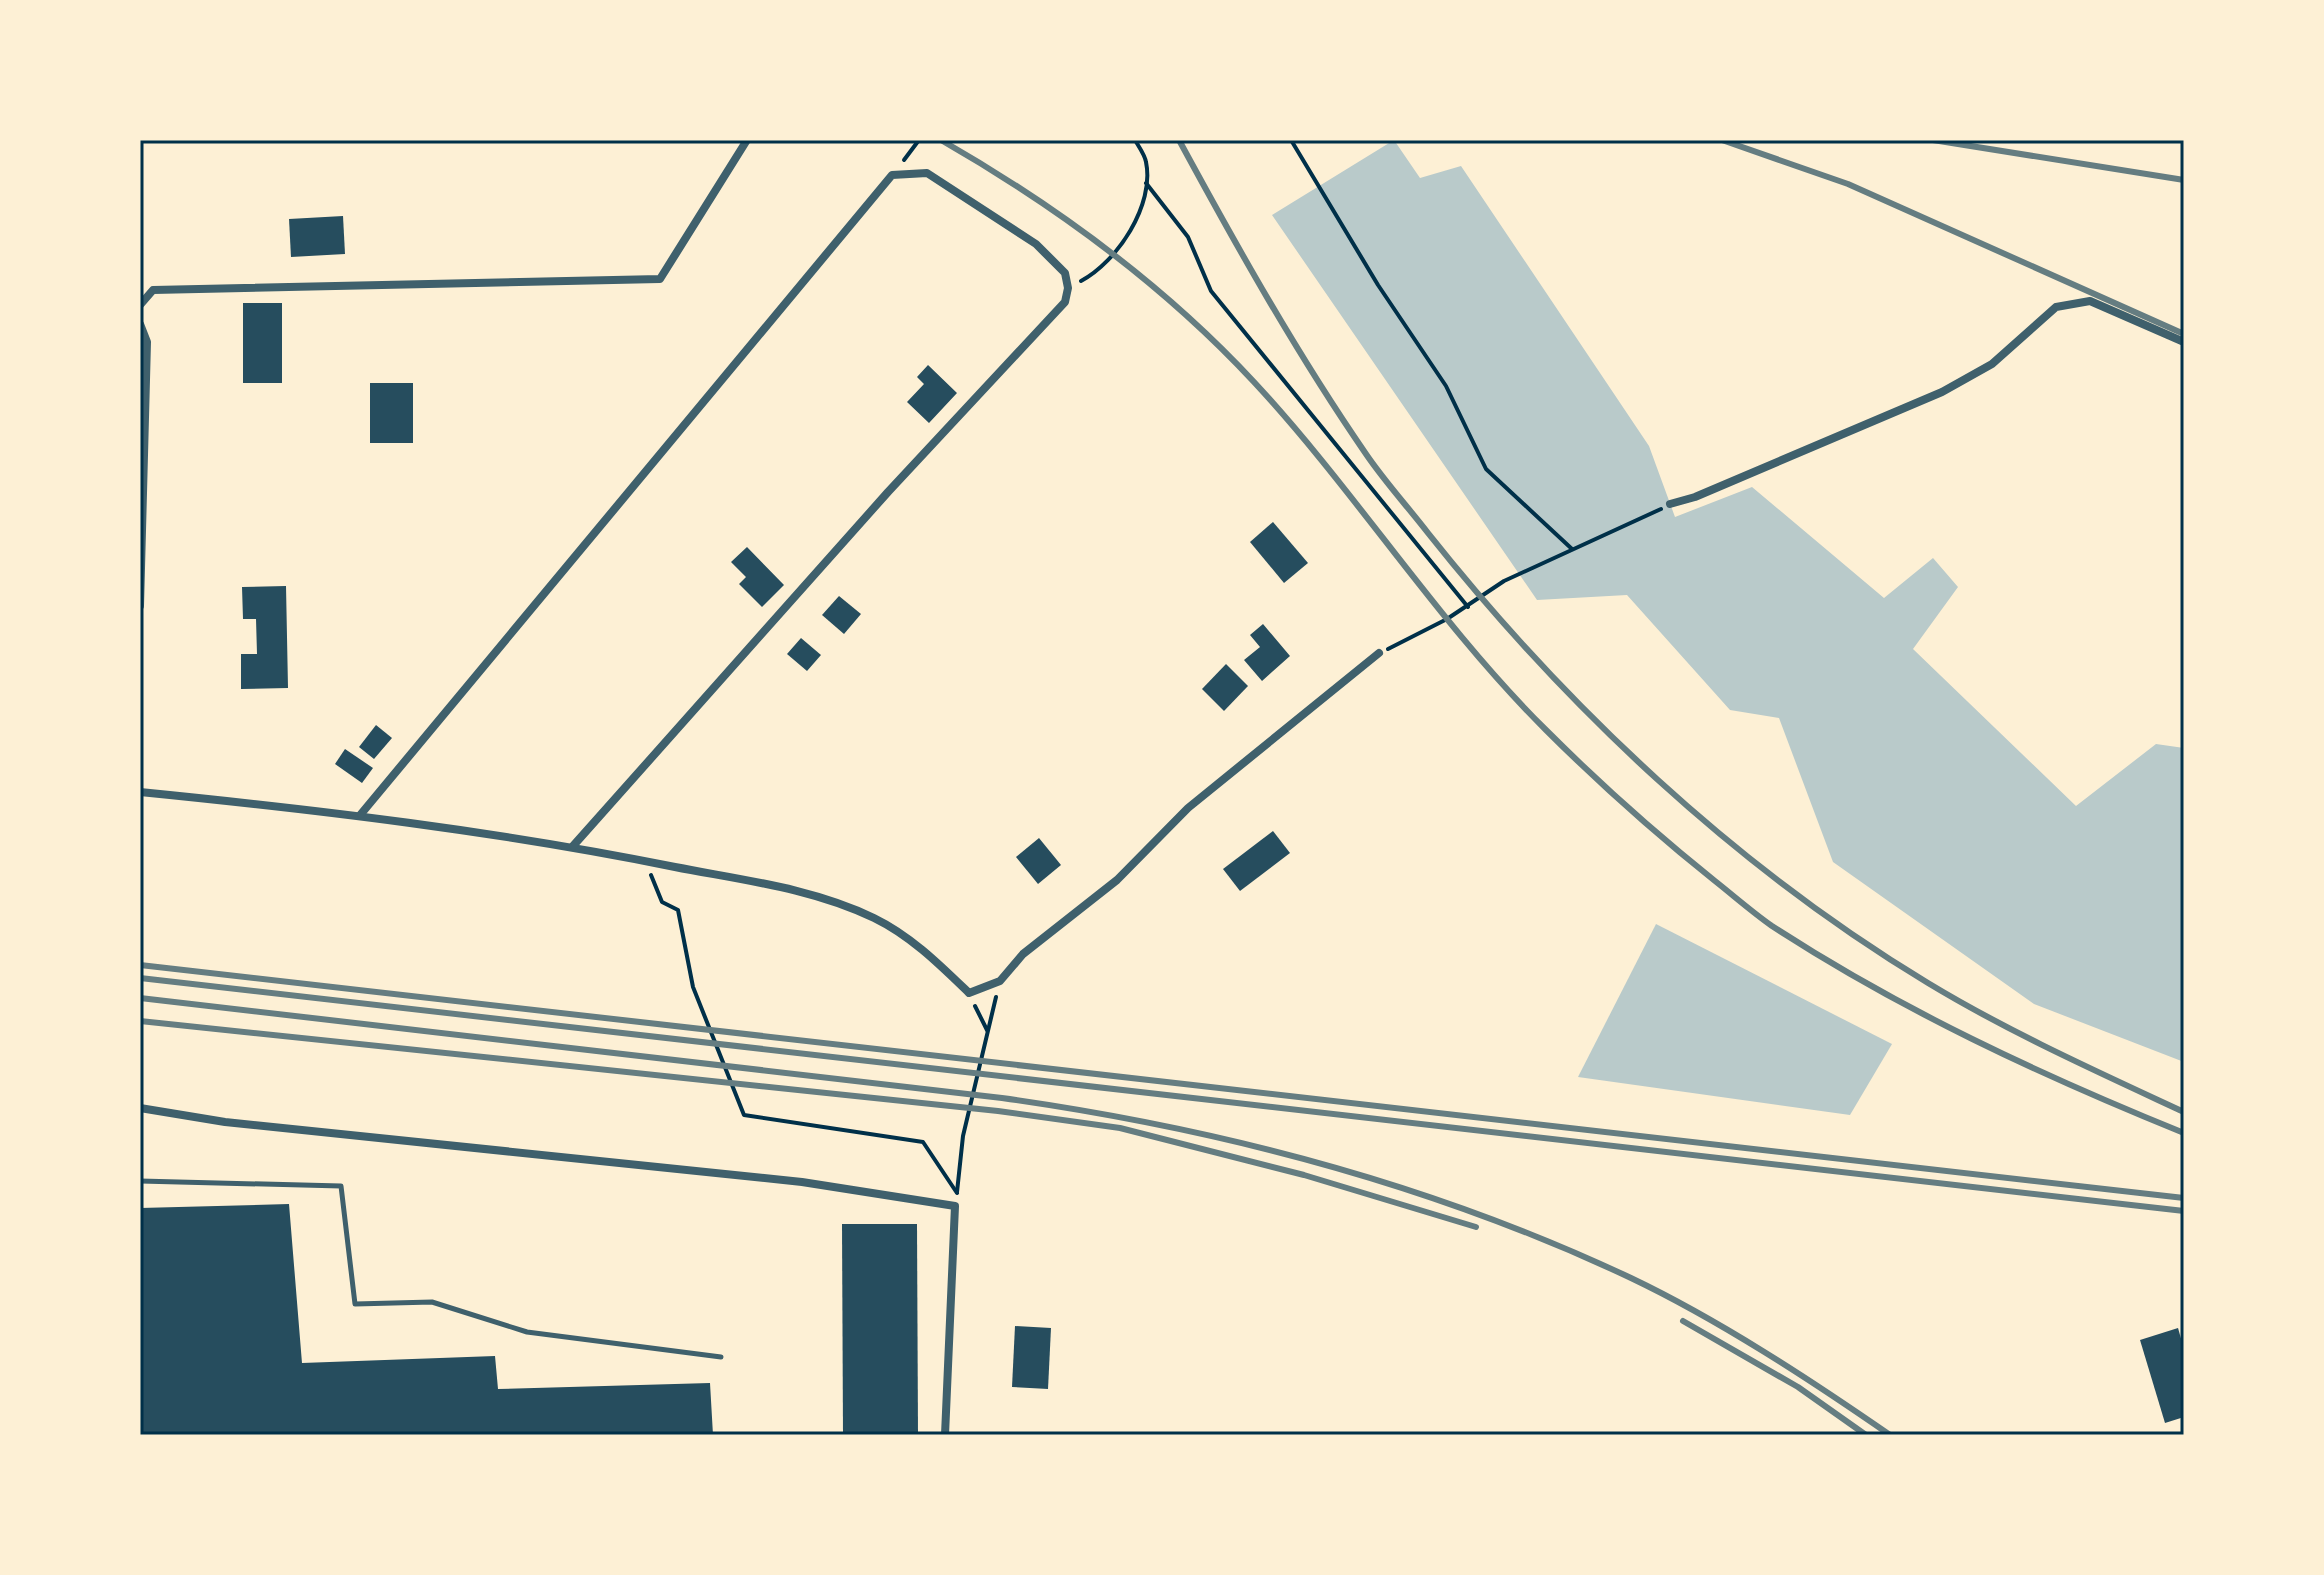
<svg xmlns="http://www.w3.org/2000/svg" width="2324" height="1575" viewBox="0 0 2324 1575" font-family="Manrope,sans-serif">
	<style>
		.green { fill: #b9caca }
		.building { fill: #264d5e }
		.lines { fill: none; stroke-linecap: round; stroke-linejoin: round }
		.path { stroke: #003049; stroke-width: 4 }
		.service { stroke: #3f606c; stroke-width: 5 }
		.minor { stroke: #3f606c; stroke-width: 8 }
		.rail { stroke: #657d81; stroke-width: 6 }
		.neatline { fill: none; stroke: #003049; stroke-width: 3 }
	</style>
	<rect width="100%" height="100%" fill="#fdf0d5"/>
	<g class="green">
		<path d="M1394 140 1420 178 1461 166 1649 446 1675 517 1752 487 1884 598 1933 558 1958 587 1913 649 2076 806 2156 744 2184 748V1062L2034 1004 1833 862 1779 718 1730 710 1627 595 1537 600 1272 215Z"/>
		<path d="M1656 924 1892 1044 1850 1115 1578 1077Z"/>
	</g>
	<g class="building">
		<path d="M343 216 345 254 291 257 289 219Z"/>
		<rect x="243" y="303" width="39" height="80"/>
		<path d="M928 365 957 393 929 423 907 402 924 384 917 377Z"/>
		<rect x="370" y="383" width="43" height="60"/>
		<path d="M1273 522 1308 563 1284 583 1250 542Z"/>
		<path d="M747 547 784 585 762 607 739 584 746 577 731 562Z"/>
		<path d="M286 586 288 688 241 689V654H257L256 619H243L242 587Z"/>
		<path d="M839 596 861 614 844 634 822 615Z"/>
		<path d="M1263 624 1290 656 1262 681 1244 660 1260 647 1250 635Z"/>
		<path d="M801 638 821 655 807 671 787 654Z"/>
		<path d="M1226 664 1248 686 1224 711 1202 689Z"/>
		<path d="M376 725 392 738 374 759 359 747Z"/>
		<path d="M345 749 373 768 362 783 335 764Z"/>
		<path d="M1273 831 1290 853 1240 891 1223 869Z"/>
		<path d="M1039 838 1061 865 1038 884 1016 857Z"/>
		<path d="M289 1204 302 1363 495 1356 498 1389 710 1383 713 1435H140V1208Z"/>
		<path d="M842 1224H917L918 1435H843Z"/>
		<path d="M1015 1326 1051 1328 1048 1389 1012 1387Z"/>
		<path d="M2178 1328 2184 1349V1417L2165 1423 2140 1340Z"/>
	</g>
	<g class="lines">
		<g class="path">
			<path d="M1291 140 1378 285 1446 386 1486 469 1572 549"/>
			<path d="M904 160 919 140"/>
			<path d="M1146 183 1188 237 1211 291 1468 607"/>
			<path d="M1081 281C1117 262 1155 205 1146 162 1145 155 1139 147 1135 140"/>
			<path d="M1388 649 1447 619 1504 581 1661 509"/>
			<path d="M651 875 662 902 678 910 693 987 744 1115 923 1142 957 1193"/>
			<path d="M975 1006 987 1030"/>
			<path d="M957 1192 963 1136 996 997"/>
		</g>
		<path class="service" d="M140 1181 341 1186 355 1304 432 1302 527 1332 721 1357"/>
		<g class="minor">
			<path d="M140 305 153 290 660 279 747 140"/>
			<path d="M140 324 147 342 140 606"/>
			<path d="M1670 504 1695 497 1942 392 1992 364 2056 307 2090 301 2184 342"/>
			<path d="M140 792C320 810 497 831 675 867 742 880 812 888 874 918 911 936 940 965 969 993L1000 981 1023 954 1117 880 1188 808 1379 653"/>
			<path d="M361 814 892 175 927 173 1036 244 1065 273 1068 288 1065 302 888 492 573 846"/>
			<path d="M140 1108 225 1122 802 1182 955 1206 945 1435"/>
		</g>
		<g class="rail">
			<path d="M941 140C1056 206 1164 285 1254 382 1357 493 1438 623 1546 730 1599 783 1655 833 1715 881 1734 896 1752 912 1772 926 1901 1010 2041 1075 2184 1133"/>
			<path d="M1179 140C1237 247 1297 354 1366 454 1385 482 1408 507 1428 533 1567 708 1736 867 1928 983 2009 1032 2098 1072 2184 1112"/>
			<path d="M1722 140 1848 184 2184 334"/>
			<path d="M1933 140 2184 180"/>
			<path d="M140 965 2184 1198"/>
			<path d="M140 978 2184 1211"/>
			<path d="M140 998 1002 1098C1216 1128 1434 1185 1631 1278 1719 1320 1809 1379 1890 1435"/>
			<path d="M140 1021 998 1111 1120 1128 1304 1175 1476 1227"/>
			<path d="M1683 1321 1798 1387 1866 1435"/>
		</g>
	</g>
	<rect width="2324" height="1575" fill="none" stroke="#fdf0d5" stroke-width="284"/>
	<rect x="142" y="142" width="2040" height="1291" class="neatline"/>
</svg>
